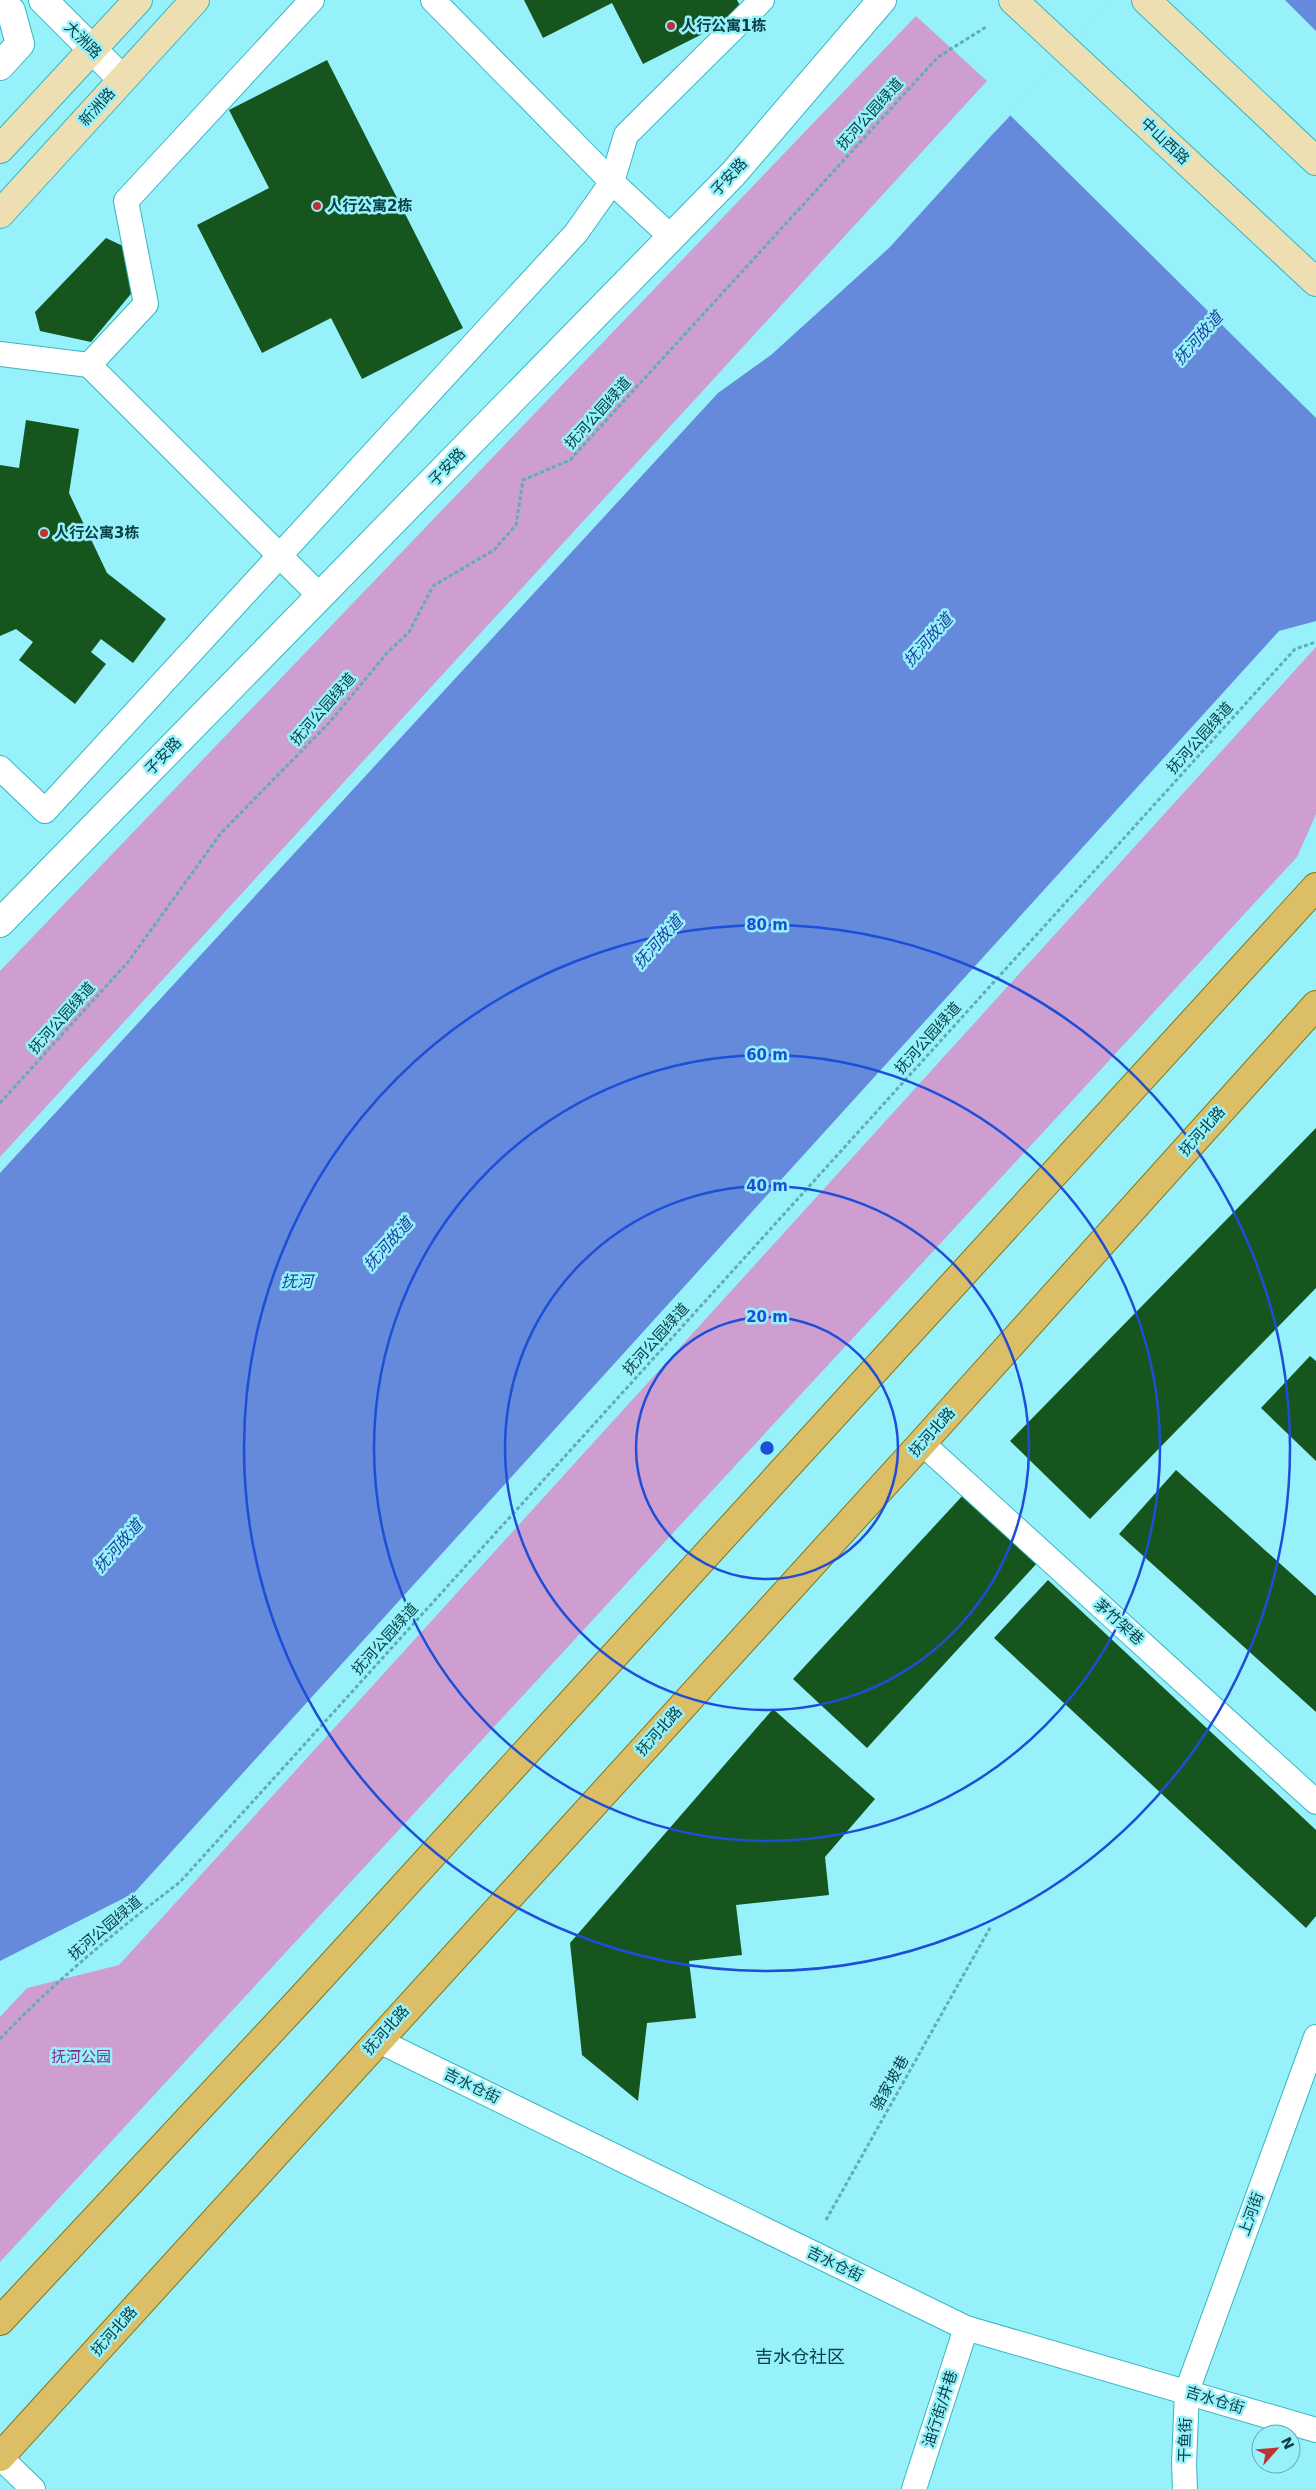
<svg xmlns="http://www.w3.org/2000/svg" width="1316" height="2489" viewBox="0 0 1316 2489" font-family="'DejaVu Sans','Noto Sans SC',sans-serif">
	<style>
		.green { fill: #ce9ed0 }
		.water { fill: #6589db }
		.pier { fill: #97f1fb }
		.building { fill: #16561e }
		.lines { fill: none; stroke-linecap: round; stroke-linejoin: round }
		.service-casing { stroke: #37b6c3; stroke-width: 26 }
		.minor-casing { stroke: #37b6c3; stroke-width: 30 }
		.tertiary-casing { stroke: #37b6c3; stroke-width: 30 }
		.secondary-casing { stroke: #37b6c3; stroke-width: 30 }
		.primary-casing { stroke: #827619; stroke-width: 30 }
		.path { stroke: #61adb6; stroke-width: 3; stroke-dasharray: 4 2.5; stroke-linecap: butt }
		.service { stroke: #fff; stroke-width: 24 }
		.minor { stroke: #fff; stroke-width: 28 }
		.tertiary { stroke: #fff; stroke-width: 28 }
		.secondary { stroke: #eddfb2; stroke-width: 28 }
		.primary { stroke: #dbbe66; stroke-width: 28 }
		.ring { fill: none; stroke: #1d4ed8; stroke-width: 2.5 }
		.poi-dot { fill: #c03132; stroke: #97f1fb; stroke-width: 2 }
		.labels { text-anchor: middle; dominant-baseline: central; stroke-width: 5; stroke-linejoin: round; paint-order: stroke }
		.poi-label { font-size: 15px; font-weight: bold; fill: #0a4147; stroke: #97f1fb; text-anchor: start }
		.street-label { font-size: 15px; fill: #0a4147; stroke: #97f1fb }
		.park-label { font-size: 15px; fill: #822d87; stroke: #97f1fb }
		.water-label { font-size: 16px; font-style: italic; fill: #1e40a0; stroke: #97f1fb }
		.quarter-label { font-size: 18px; fill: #0a4147; stroke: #97f1fb }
		.centre { fill: #1d4ed8; stroke: #97f1fb; stroke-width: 2.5 }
		.ring-label { font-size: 15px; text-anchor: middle; font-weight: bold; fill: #1d4ed8; stroke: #97f1fb; stroke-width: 5; stroke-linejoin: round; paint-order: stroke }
	</style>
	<rect width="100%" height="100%" fill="#97f1fb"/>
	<g class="green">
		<path d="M916 16 987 81 0 1157V971Z"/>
		<path d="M1316 647V814L1297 857 0 2262V2017L27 1988 119 1965Z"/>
	</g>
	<path class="water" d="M1120 0H1316V621L1279 631 134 1893 0 1961V1173L718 393 771 355 889 248 990 137Z"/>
	<path class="pier" d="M1116 0H1285L1316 31V418L1008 113Z"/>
	<g class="building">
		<path d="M524 0H737L744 13 643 64 612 3 543 38Z"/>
		<path d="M327 60 463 328 362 379 331 318 262 353 197 225 269 188 229 110Z"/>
		<path d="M106 238 127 248 135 289 91 342 40 331 35 312Z"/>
		<path d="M26 420 79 429 69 493 107 573 166 619 133 663 101 639 91 652 106 664 75 704 19 660 33 642 16 629 0 636V465L19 468Z"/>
		<path d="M1316 1128V1288L1090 1519 1010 1441Z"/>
		<path d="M1310 1356 1316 1361V1461L1261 1408Z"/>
		<path d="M1176 1470 1316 1596V1712L1119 1534Z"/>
		<path d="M965 1493 1039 1561 867 1748 793 1679Z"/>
		<path d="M1048 1580 1316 1830V1916L1306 1928 994 1638Z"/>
		<path d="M773 1709 875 1799 825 1857 829 1895 736 1905 742 1955 689 1961 696 2018 647 2023 638 2101 582 2055 570 1943Z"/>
	</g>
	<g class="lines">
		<defs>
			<g id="service">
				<path d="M433 0 612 182 671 237"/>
				<path d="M0 354 89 365 146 304 126 201 312 0"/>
				<path d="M89 365 320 596"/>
				<path d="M0 768 45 811 576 233 612 182 626 135 762 0"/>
				<path d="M922 1443 1316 1802"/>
				<path d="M377 2040 966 2328 1316 2430"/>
				<path d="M0 2457 33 2489"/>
				<path d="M914 2489 966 2328"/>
				<path d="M1185 2489 1184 2464 1187 2391 1316 2037"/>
			</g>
			<g id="minor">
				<path d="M43 0 122 79"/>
				<path d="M0 1 11 11 20 44 0 66"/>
			</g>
			<path id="tertiary" d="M0 923 733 174 882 0"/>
			<g id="secondary">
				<path d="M1013 0 1316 282"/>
				<path d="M1146 0 1316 161"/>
				<path d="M0 149 138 0"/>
				<path d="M0 214 195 0"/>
			</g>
			<g id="primary">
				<path d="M0 2321 299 2001 1316 887"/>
				<path d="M0 2457 922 1443 1316 1005"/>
			</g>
		</defs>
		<use href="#service" class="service-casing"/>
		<use href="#minor" class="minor-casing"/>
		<use href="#tertiary" class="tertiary-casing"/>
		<use href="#secondary" class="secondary-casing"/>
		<use href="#primary" class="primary-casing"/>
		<g class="path">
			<path d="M0 1103 128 962 221 833 329 723 387 653 409 632 433 586 494 550 516 525 523 480 570 460 938 57 986 27"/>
			<path d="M0 2039C55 1981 116 1931 180 1882L1295 649 1316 642"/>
			<path d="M826 2220 991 1926"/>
		</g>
		<use href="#service" class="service"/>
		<use href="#minor" class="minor"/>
		<use href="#tertiary" class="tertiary"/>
		<use href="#secondary" class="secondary"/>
		<use href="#primary" class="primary"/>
	</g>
	<g class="ring">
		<circle cx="767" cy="1448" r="131"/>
		<circle cx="767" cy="1448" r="262"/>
		<circle cx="767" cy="1448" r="393"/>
		<circle cx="767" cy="1448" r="523"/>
	</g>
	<g class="poi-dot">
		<circle cx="671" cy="26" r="5"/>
		<circle cx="317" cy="206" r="5"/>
		<circle cx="44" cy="533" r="5"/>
	</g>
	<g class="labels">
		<g class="poi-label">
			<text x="681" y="26">人行公寓1栋</text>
			<text x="327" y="206">人行公寓2栋</text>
			<text x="54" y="533">人行公寓3栋</text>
		</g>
		<g class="street-label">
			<text transform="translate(83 40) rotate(45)">大洲路</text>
			<text transform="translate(97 107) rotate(-48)">新洲路</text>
			<text transform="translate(870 114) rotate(-48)">抚河公园绿道</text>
			<text transform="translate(1165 141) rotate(43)">中山西路</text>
			<text transform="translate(729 177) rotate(-47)">子安路</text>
			<text transform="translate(598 413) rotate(-48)">抚河公园绿道</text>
			<text transform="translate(447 467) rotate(-46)">子安路</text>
			<text transform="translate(323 709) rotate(-49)">抚河公园绿道</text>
			<text transform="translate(1200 738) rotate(-48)">抚河公园绿道</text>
			<text transform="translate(163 756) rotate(-46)">子安路</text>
			<text transform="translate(62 1018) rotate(-48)">抚河公园绿道</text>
			<text transform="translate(928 1038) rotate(-48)">抚河公园绿道</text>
			<text transform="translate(1202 1131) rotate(-48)">抚河北路</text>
			<text transform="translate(656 1339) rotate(-48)">抚河公园绿道</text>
			<text transform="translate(932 1432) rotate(-48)">抚河北路</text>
			<text transform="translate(1119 1622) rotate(42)">茅竹架巷</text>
			<text transform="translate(385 1639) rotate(-48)">抚河公园绿道</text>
			<text transform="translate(659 1731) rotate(-48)">抚河北路</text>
			<text transform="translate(105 1928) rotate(-40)">抚河公园绿道</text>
			<text transform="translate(386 2030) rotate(-48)">抚河北路</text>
			<text transform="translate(890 2083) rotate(-61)">骆家坡巷</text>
			<text transform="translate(472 2086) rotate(26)">吉水仓街</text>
			<text transform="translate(1251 2214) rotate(-70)">上河街</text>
			<text transform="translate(835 2264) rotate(26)">吉水仓街</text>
			<text transform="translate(114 2331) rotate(-48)">抚河北路</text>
			<text transform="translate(1215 2400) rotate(17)">吉水仓街</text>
			<text transform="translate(940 2409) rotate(-72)">油行街/井巷</text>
			<text transform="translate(1185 2440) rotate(-88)">干鱼街</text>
		</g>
		<g class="park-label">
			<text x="81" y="2057">抚河公园</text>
		</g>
		<g class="water-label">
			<text transform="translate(1198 338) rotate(-48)">抚河故道</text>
			<text transform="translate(928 640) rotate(-48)">抚河故道</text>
			<text transform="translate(658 942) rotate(-48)">抚河故道</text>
			<text transform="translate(388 1244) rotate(-48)">抚河故道</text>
			<text x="297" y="1281">抚河</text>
			<text transform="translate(118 1546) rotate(-48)">抚河故道</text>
		</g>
		<g class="quarter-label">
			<text x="800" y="2356">吉水仓社区</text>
		</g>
	</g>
	<circle cx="767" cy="1448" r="8" class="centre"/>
	<g class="ring-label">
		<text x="767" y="930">80 m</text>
		<text x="767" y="1060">60 m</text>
		<text x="767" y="1191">40 m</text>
		<text x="767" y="1322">20 m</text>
	</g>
	<g transform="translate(1276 2449) rotate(63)"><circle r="24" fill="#97f1fb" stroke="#5fabb3"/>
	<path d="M0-4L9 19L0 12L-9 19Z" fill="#c03132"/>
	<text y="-8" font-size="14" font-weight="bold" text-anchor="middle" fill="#0a4147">N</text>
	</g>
</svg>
